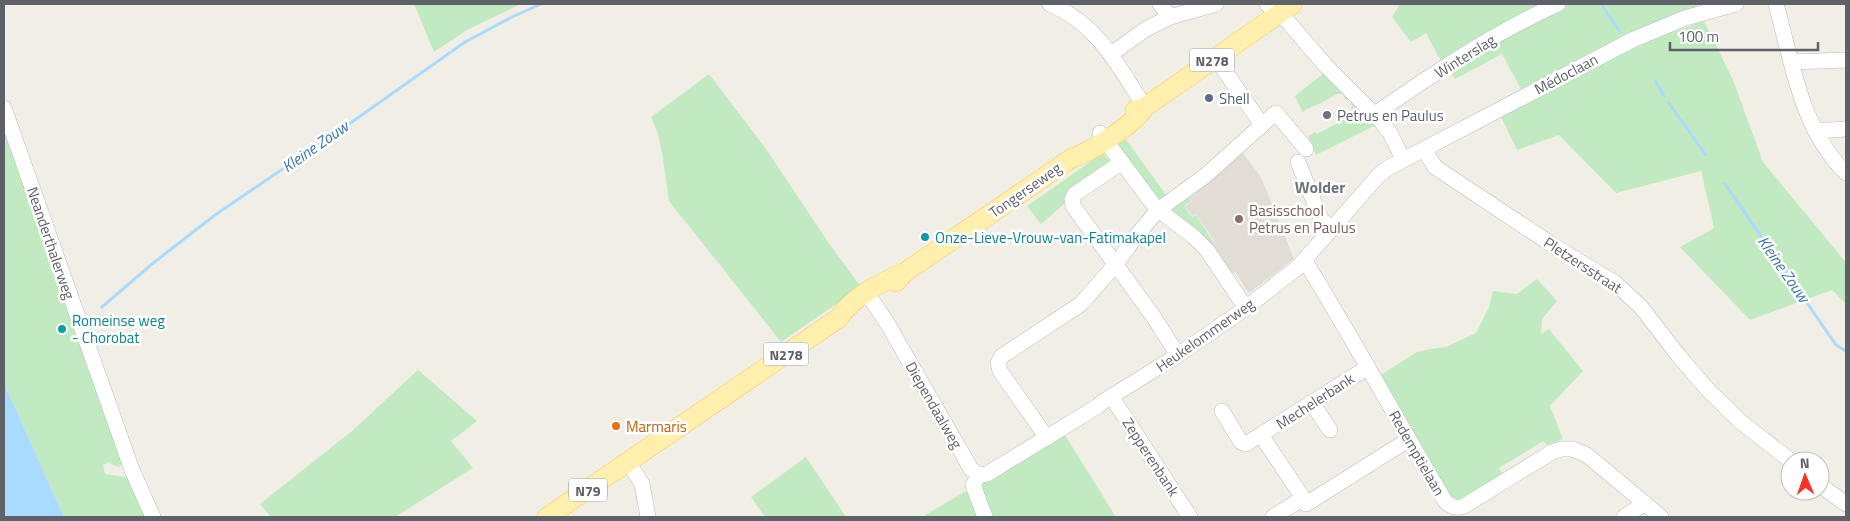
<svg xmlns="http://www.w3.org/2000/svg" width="1850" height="521" viewBox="0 0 1850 521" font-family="'Titillium Web',sans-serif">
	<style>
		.education { fill: #e1ddd5 }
		.green { fill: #c2eac1 }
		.water { fill: #a8dbff }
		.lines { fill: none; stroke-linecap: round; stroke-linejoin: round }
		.stream { stroke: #a8dbff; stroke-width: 3 }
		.minor-casing { stroke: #b9bcc1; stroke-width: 16 }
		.major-casing { stroke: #fbc955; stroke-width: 20 }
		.minor { stroke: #fff; stroke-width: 15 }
		.major { stroke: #fff0ad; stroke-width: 19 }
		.service-dot { fill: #5c6f8a; stroke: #fff; stroke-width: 2 }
		.worship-dot { fill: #6b7280; stroke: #fff; stroke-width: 2 }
		.education-dot { fill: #8d6e63; stroke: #fff; stroke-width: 2 }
		.culture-dot { fill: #0f9aa8; stroke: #fff; stroke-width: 2 }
		.food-dot { fill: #e8710a; stroke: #fff; stroke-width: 2 }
		.labels { text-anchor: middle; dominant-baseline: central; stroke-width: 5; stroke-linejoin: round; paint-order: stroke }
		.shield { fill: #fff; stroke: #8e9195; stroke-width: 1 }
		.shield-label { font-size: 14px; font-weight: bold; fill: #5e6268 }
		.street-label { font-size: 15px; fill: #5e6268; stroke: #fff }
		.service-label { font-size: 15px; fill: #4e5e75; stroke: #fff; text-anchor: start }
		.worship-label { font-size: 15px; fill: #5b616d; stroke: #fff; text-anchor: start }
		.education-label { font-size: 15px; fill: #785e54; stroke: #fff; text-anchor: start }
		.culture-label { font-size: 15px; fill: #0d838f; stroke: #fff; text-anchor: start }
		.food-label { font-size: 15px; fill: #c56008; stroke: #fff; text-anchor: start }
		.water-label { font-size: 16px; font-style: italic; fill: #3a76b0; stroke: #fff }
		.neighbourhood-label { font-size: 16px; font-weight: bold; fill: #6e747a; stroke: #fff }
	</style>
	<rect width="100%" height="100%" fill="#f1eee6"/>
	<path class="education" d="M1240 149 1261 177 1294 259 1249 293 1235 272 1231 274 1211 245 1215 242 1196 214 1192 216 1185 206 1192 201 1190 198 1196 194 1194 190Z"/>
	<g class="green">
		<path d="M414 4H521L467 30 434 52Z"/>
		<path d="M1400 4H1550L1442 63 1426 33 1411 42 1392 17Z"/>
		<path d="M1562 4H1698L1695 8C1634 27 1578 61 1521 89L1502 54 1455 79 1448 67Z"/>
		<path d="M1704 21 1733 80 1763 162 1844 260H1846V304L1832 290 1750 320 1680 247 1714 228 1701 171 1616 193 1559 135 1517 150 1501 117C1567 82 1632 44 1704 21Z"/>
		<path d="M1328 70 1376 125 1316 155 1308 136 1315 132 1317 134 1347 118 1350 121 1357 117 1353 109H1350L1353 105H1351L1350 100 1345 99 1343 94H1337L1319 104 1310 107V108L1306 109 1303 113 1295 96Z"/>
		<path d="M709 74 766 149 828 242 861 287 781 342 669 201 662 152 658 134 651 117Z"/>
		<path d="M4 120 122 464 119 467 113 465 108 462 106 464H103L105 474 131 478 150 517H64L4 383Z"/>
		<path d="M1125 138 1169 199 1160 202 1118 145Z"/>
		<path d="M1103 153 1110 161V164L1041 224 1027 206Z"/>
		<path d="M1192 189 1196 193 1189 198 1191 201 1184 206 1192 217 1196 215 1214 243 1211 245 1170 212V206Z"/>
		<path d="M1537 279 1557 301 1542 319 1541 334 1549 329 1583 371 1550 406 1563 439 1547 445 1543 441 1499 468 1502 473 1465 498 1458 500 1450 496 1379 376 1417 352 1430 349 1446 347 1476 333 1489 307 1493 291 1517 294Z"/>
		<path d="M418 370 477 421 451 441 473 468 395 517H271L260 504 352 431Z"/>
		<path d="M1063 432 1116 517H988L978 484Z"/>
		<path d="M806 457 846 517H765L751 497Z"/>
		<path d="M966 491 971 495 981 517H922Z"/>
	</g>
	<path class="water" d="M4 383 64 517H4Z"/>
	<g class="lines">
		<g class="stream">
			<path d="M1601 4 1620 32"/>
			<path d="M1655 81 1664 96"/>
			<path d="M1668 102 1706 155"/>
			<path d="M1725 184 1836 345 1846 351"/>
			<path d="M102 307 152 264 215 215 349 124 465 42 512 17 541 4"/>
		</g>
		<defs>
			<g id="minor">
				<path d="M1050 4C1099 25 1117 65 1145 107"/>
				<path d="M1160 4 1170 17"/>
				<path d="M1267 4 1274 11 1283 16 1326 66 1381 121 1390 133 1403 159"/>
				<path d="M1776 4C1792 62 1801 129 1846 173"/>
				<path d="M1111 54 1146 29 1170 17 1216 4"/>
				<path d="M1215 57 1262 125"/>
				<path d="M1791 62 1846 60"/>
				<path d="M4 108 132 470 153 517"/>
				<path d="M1375 114C1433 74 1493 33 1558 4"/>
				<path d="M1815 131 1846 129"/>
				<path d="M1100 133 1156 208 1194 237 1207 250 1246 308"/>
				<path d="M1424 149 1435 167 1551 244 1615 283 1641 307 1678 355 1708 390 1741 422 1791 461"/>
				<path d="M1122 162 1075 194 1072 199 1073 206 1153 316 1178 355"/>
				<path d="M1298 162 1321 219 1332 229"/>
				<path d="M1305 261C1354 340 1398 422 1445 501 1451 507 1456 509 1464 506L1552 452 1561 449H1572L1587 455 1661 517"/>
				<path d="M867 293 887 323 971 469 979 475"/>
				<path d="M1111 396 1190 517"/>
				<path d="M1312 403 1330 430"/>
				<path d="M1222 411 1241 442 1246 444 1368 367"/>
				<path d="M1261 435 1303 498"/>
				<path d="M1047 438 1000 371 998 363 1002 356 1081 304 1115 265 1137 235 1158 210 1205 176 1272 116 1276 113 1306 149"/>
				<path d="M628 462 642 484 648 517"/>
				<path d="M979 475 987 474 1098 406 1104 401 1178 355 1246 308 1298 267 1379 175 1388 168 1632 40 1685 18 1736 4"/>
				<path d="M979 475 973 485 985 517"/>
				<path d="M1820 485 1846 504"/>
				<path d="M1273 517 1303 498 1306 504 1408 440"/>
				<path d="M1624 517 1645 503"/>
			</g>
			<g id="major">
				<path d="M1135 110 1145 107 1293 4"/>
				<path d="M896 282 904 273 1072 158C1094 150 1132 126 1145 107"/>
				<path d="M547 517 839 318C851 298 883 281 904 273"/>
			</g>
		</defs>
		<use href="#minor" class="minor-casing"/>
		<use href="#major" class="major-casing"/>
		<use href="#minor" class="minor"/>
		<use href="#major" class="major"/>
	</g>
	<circle class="service-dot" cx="1209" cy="98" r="5"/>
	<circle class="worship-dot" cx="1327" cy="115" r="5"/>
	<circle class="education-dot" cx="1239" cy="219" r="5"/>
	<g class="culture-dot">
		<circle cx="925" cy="237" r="5"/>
		<circle cx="62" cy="329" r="5"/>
	</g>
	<circle class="food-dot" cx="616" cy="426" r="5"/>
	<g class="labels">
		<g class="shield">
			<rect x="1189.5" y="48.5" width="45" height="23" rx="4"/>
			<rect x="763.5" y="342.5" width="45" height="23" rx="4"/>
			<rect x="569" y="478.5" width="38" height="23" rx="4"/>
		</g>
		<g class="shield-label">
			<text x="1212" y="60">N278</text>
			<text x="786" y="354">N278</text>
			<text x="588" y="490">N79</text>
		</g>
		<g class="street-label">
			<text transform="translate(1465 56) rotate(-32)">Winterslag</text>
			<text transform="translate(1566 74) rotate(-28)">Médoclaan</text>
			<text transform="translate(1025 190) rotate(-35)">Tongerseweg</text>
			<text transform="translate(51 243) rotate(71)">Neanderthalerweg</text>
			<text transform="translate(1583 265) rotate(33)">Pletzersstraat</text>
			<text transform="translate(1205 335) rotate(-35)">Heukelommerweg</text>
			<text transform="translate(1315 401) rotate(-33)">Mechelerbank</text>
			<text transform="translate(934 405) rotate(60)">Diependaalweg</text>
			<text transform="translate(1417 453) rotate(60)">Redemptielaan</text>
			<text transform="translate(1151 457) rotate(57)">Zepperenbank</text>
		</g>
		<g class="service-label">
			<text x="1219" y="98">Shell</text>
		</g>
		<g class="worship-label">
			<text x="1337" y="115">Petrus en Paulus</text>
		</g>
		<g class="education-label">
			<text x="1249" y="210">Basisschool<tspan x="1249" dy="17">Petrus en Paulus</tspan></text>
		</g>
		<g class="culture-label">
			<text x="935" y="237">Onze-Lieve-Vrouw-van-Fatimakapel</text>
			<text x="72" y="320">Romeinse weg<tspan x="72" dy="17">- Chorobat</tspan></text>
		</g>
		<g class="food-label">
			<text x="626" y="426">Marmaris</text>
		</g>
		<g class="water-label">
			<text transform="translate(315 146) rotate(-35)">Kleine Zouw</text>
			<text transform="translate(1784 269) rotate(55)">Kleine Zouw</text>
		</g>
		<g class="neighbourhood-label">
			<text x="1320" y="187">Wolder</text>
		</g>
	</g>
	<rect width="1850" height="521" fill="none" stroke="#5e6268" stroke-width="10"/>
	<g transform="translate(1805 476) rotate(358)"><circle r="24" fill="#ffffff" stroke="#bfc0c3"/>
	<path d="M0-4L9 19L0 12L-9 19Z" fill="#f53328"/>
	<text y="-8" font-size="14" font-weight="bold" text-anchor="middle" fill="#5e6268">N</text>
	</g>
	<path d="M1670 42v8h148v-8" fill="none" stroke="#5e6268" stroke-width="2.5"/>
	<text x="1678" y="42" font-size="15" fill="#5e6268" stroke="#ffffff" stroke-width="4" paint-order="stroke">100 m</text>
</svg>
